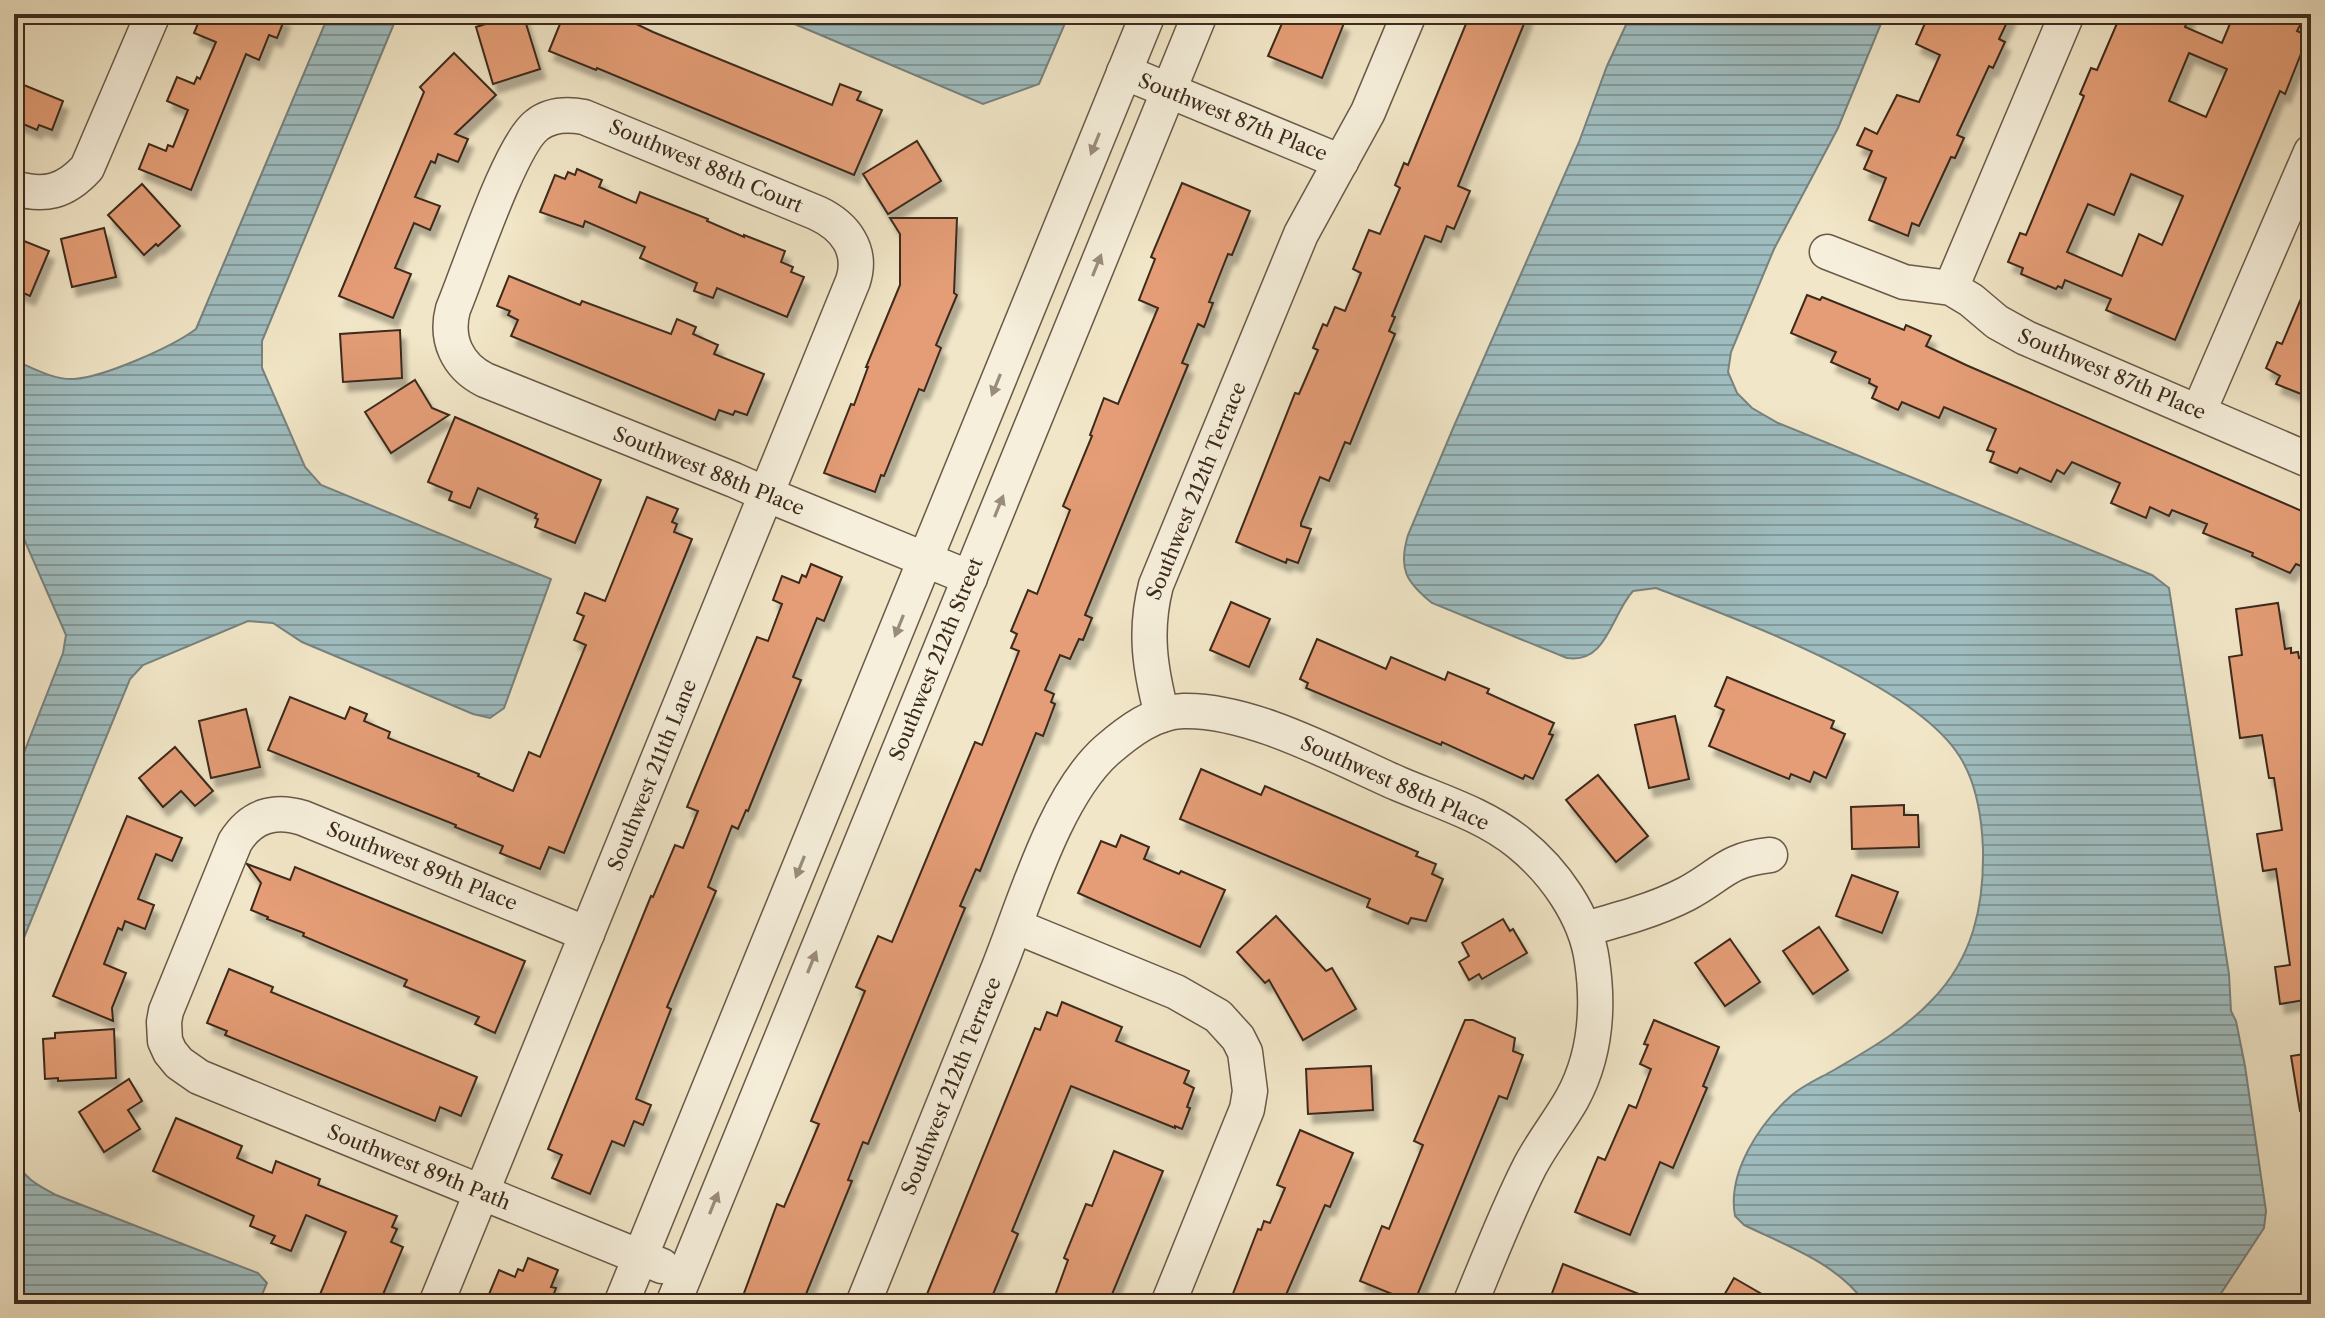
<svg xmlns="http://www.w3.org/2000/svg" width="2325" height="1318" viewBox="0 0 2325 1318" font-family="'Libre Caslon Text',serif">
	<style>
		.water { fill: url(#water-rules); stroke: #78827f; stroke-width: 2 }
		.building { fill: #e49d76; stroke: #3d2a1d; stroke-width: 2; fill-rule: evenodd; filter: url(#shadow) }
		.lines { fill: none; stroke-linecap: round; stroke-linejoin: round }
		.minor-casing { stroke: #6a5948; stroke-width: 37 }
		.minor { stroke: #f6efdb; stroke-width: 34 }
		.oneway { fill: #9a8c7c }
		.labels { text-anchor: middle; dominant-baseline: central; stroke-width: 8; stroke-linejoin: round; paint-order: stroke }
		.street-label { font-size: 20px; fill: #3d2a1d; stroke: #f6efdb }
	</style>
	<defs>
		<pattern id="water-rules" width="6" height="5" patternUnits="userSpaceOnUse" patternTransform="scale(2)"><rect width="6" height="5" fill="#9fbdc0"/><path d="M0 2.5h6" fill="none" stroke="#839a9b"/></pattern>
		<filter id="shadow"><feDropShadow dx="5" dy="9" stdDeviation="2" flood-color="#0004"/></filter>
	</defs>
	<rect width="100%" height="100%" fill="#f1e6c7"/>
	<filter id="stains"><feTurbulence type="fractalNoise" baseFrequency=".0025" numOctaves="4"/><feColorMatrix values="0 0 0 0 .2 0 0 0 0 .09 0 0 0 0 .02 0 0 0 .5 -.17"/></filter>
	<radialGradient id="worn" r=".72"><stop offset=".6" stop-color="#630" stop-opacity="0"/><stop offset="1" stop-color="#630" stop-opacity=".3"/></radialGradient>
	<g class="water">
		<path d="M329 14H398L262 341V368L305 467 321 485 551 579 504 708 490 718 473 714 302 642 273 623 248 621 143 665 130 679 14 962V778L63 653 66 635 24 539 14 528V360C33 368 53 380 74 379 104 377 172 347 196 329Z"/>
		<path d="M771 14H1069L1039 84 983 104Z"/>
		<path d="M1631 14H1885L1838 128 1774 249 1731 352 1728 372 1737 393 1752 408 1778 423 2152 575 2169 588 2229 974 2231 1011 2236 1021 2245 1066 2266 1211 2264 1228 2214 1304H1866C1837 1263 1787 1246 1744 1225L1735 1216C1727 1172 1760 1123 1792 1095 1804 1085 1820 1078 1834 1070 1868 1050 1904 1030 1932 1000 1973 958 1984 906 1983 850 1982 819 1977 784 1960 757 1916 684 1736 619 1656 588L1633 591C1611 615 1607 664 1567 658L1432 603C1406 582 1398 569 1408 535L1454 426 1579 142 1607 66Z"/>
		<path d="M14 1157C23 1178 37 1185 56 1195L258 1273 267 1283 258 1304H14Z"/>
	</g>
	<g class="building">
		<path d="M202 14H275L285 18 277 38 269 35 259 60 246 54 191 190 139 169 149 144 166 151 168 145 173 147 188 110 167 101 177 77 194 84 197 77 200 79 216 42 194 33Z"/>
		<path d="M517 14H523L540 69 493 84 476 27Z"/>
		<path d="M564 14H607L625 21 626 19 653 32 832 105 840 84 861 92 857 100 882 110 854 175 597 68 596 70 549 51Z"/>
		<path d="M1286 14H1323L1344 23 1322 78 1268 56Z"/>
		<path d="M1470 14H1528L1458 186 1470 191 1454 229 1447 226 1441 242 1425 236 1392 316 1395 317 1389 331 1395 334 1350 444 1345 442 1329 481 1320 477 1301 523V526L1311 529 1298 563 1287 559 1286 563 1236 542 1295 393 1299 394 1318 350 1313 348 1323 324 1327 326 1335 307 1345 311 1361 273 1353 269 1369 230 1380 234 1400 188 1395 185 1404 163 1408 165Z"/>
		<path d="M1929 14H2011L1999 39 2005 42 1993 68 1989 66 1957 135 1964 138 1955 158 1951 157 1919 226 1912 223 1908 236 1869 220 1886 178 1864 169 1872 151 1857 145 1865 128 1877 134 1897 95 1919 102 1940 55 1916 44Z"/>
		<path d="M2121 14H2190L2185 27 2222 43 2234 14H2306L2297 31 2308 36 2285 94 2280 91 2175 340 2106 310 2111 299 2065 280 2062 288 2058 286 2056 289 2021 274 2023 268 2008 262 2020 233 2026 235 2084 96 2080 94 2091 68 2097 70ZM2189 53 2227 69 2206 117 2169 101ZM2131 174 2183 196 2162 245 2139 234 2122 276 2067 252 2088 204 2114 215Z"/>
		<path d="M454 53 496 95 455 134 468 139 458 162 438 154 435 163 431 161 415 197 440 206 430 230 414 223 395 268 411 274 393 318 339 296 424 92 420 87Z"/>
		<path d="M14 81 63 101 52 130 39 125 37 130 14 120Z"/>
		<path d="M917 141 941 181 888 214 863 174Z"/>
		<path d="M577 169 602 180 599 187 636 203 640 192 708 219 707 221 744 237V235L785 251 781 262 793 267 791 272 804 277 787 317 717 288 713 298 694 291 697 283 640 258 645 247 585 221 583 227 540 212 555 175 565 179 568 172 575 175Z"/>
		<path d="M1182 183 1250 211 1232 255 1228 254 1209 302 1213 303 1204 327 1198 324 1182 363 1188 365 1085 615 1092 618 1083 640 1079 639 1070 659 1060 655 1045 690 1054 694 1051 702 1055 704 1043 736 1036 733 980 871 976 869 960 906 965 908 868 1144 863 1142 848 1180 852 1181 802 1304H740L777 1204 784 1207 819 1124 811 1121 865 991 856 987 878 936 892 942 975 742 982 745 1019 651 1011 648 1017 634 1011 631 1028 590 1037 594 1070 510 1063 506 1092 436 1090 435 1104 398 1118 404 1158 308 1139 300 1155 259 1151 257Z"/>
		<path d="M142 184 180 226 158 246 156 244 144 255 108 215Z"/>
		<path d="M890 218H957L954 293 957 295 936 345 941 348 924 391 919 389 884 476 881 475 875 492 824 473 851 404 854 405 868 367H866L900 285V234Z"/>
		<path d="M104 228 116 277 72 287 61 239Z"/>
		<path d="M14 237 49 251 30 296 14 289Z"/>
		<path d="M2311 275V398L2276 384 2280 376 2266 368 2277 342 2282 344Z"/>
		<path d="M509 276 580 305 582 301 671 334 677 319 696 327 693 334 718 345 714 354 764 374 747 415 735 411 733 415 719 410 715 420 511 336 518 320 508 315 510 311 497 306Z"/>
		<path d="M1807 295 1820 300 1822 297 1904 330 1906 325 1931 336 1926 346 1966 365 2311 515V570L2296 564 2290 573 2252 556 2253 553 2203 533 2207 524 2172 510 2169 516 2150 507 2146 518 2111 503 2120 483 2072 462 2064 474 2057 470 2051 482 2020 468 2017 473 1990 462 1994 452 1987 450 1996 429 1944 407 1939 418 1902 402 1898 410 1872 398 1877 387 1869 383 1870 379 1831 362 1836 352 1791 333Z"/>
		<path d="M400 330 402 378 343 382 340 334Z"/>
		<path d="M415 380 432 408 449 415 391 453 365 412Z"/>
		<path d="M455 417 601 480 575 543 535 527 538 519 535 518 537 514 478 488 470 508 449 500 452 492 428 482Z"/>
		<path d="M647 497 678 509 672 522 677 524 674 532 692 539 564 853 549 847 540 869 500 853 503 846 455 827 456 825 268 750 290 697 345 719 350 707 367 714 364 721 390 732 388 738 479 774 478 776 513 791 529 752 540 757 586 645 574 640 584 616 577 613 585 593 605 601Z"/>
		<path d="M811 564 842 577 824 621 817 618 793 677 801 680 748 811 746 810 738 829 732 826 708 887 716 891 667 1007 671 1009 636 1099 651 1105 643 1125 634 1121 624 1146 612 1141 590 1194 552 1178 562 1155 548 1149 651 896 653 897 675 845 683 848 698 811 687 807 757 637 768 641 782 604 773 600 782 576 799 583 802 575 806 577Z"/>
		<path d="M1231 602 1270 619 1249 667 1210 650Z"/>
		<path d="M2278 603 2285 649 2291 648V653L2298 652 2299 658 2310 656 2311 666V999L2280 1004 2275 967 2290 965 2276 869 2263 871 2257 834 2282 830 2274 778H2269L2262 735 2240 738 2229 657 2242 655 2236 609Z"/>
		<path d="M1317 639 1386 669 1391 657 1445 680 1448 672 1489 689 1487 693 1554 723 1549 734 1553 735 1533 779 1525 775 1523 779 1442 742 1441 745 1306 688 1308 683 1300 679Z"/>
		<path d="M1727 677 1834 721 1831 728 1845 734 1826 778 1814 772 1810 782 1791 774 1789 779 1709 746 1724 710 1715 706Z"/>
		<path d="M246 709 260 767 211 778 199 721Z"/>
		<path d="M1675 716 1689 779 1649 788 1635 725Z"/>
		<path d="M175 747 213 791 195 806 181 791 163 807 139 778Z"/>
		<path d="M1201 769 1261 795 1265 786 1418 852 1416 856 1436 864 1432 874 1443 879 1426 921 1411 918 1408 924 1367 907 1370 899 1180 819Z"/>
		<path d="M1598 775 1648 836 1616 862 1566 800Z"/>
		<path d="M1904 805V815H1918L1919 847 1852 849 1851 807Z"/>
		<path d="M127 816 182 838 172 861 156 854 138 899 154 905 145 929 125 921 122 930 118 928 104 964 126 973 112 1008 113 1021 53 996Z"/>
		<path d="M1121 835 1149 847 1144 859 1179 874 1181 871 1225 890 1200 947 1078 893 1101 841 1116 847Z"/>
		<path d="M247 864 290 880 295 867 525 961 495 1033 475 1024 479 1017 404 986 407 980 303 936 304 933 267 919 268 917 251 910 261 883Z"/>
		<path d="M1852 875 1898 892 1882 933 1836 916Z"/>
		<path d="M1276 916 1326 971 1332 968 1356 1009 1303 1040 1269 980 1265 983 1237 952Z"/>
		<path d="M1503 919 1510 931 1513 929 1527 953 1482 979 1479 974 1469 980 1459 962 1469 956 1462 943Z"/>
		<path d="M1819 927 1848 970 1813 994 1783 951Z"/>
		<path d="M1730 939 1760 982 1725 1006 1695 963Z"/>
		<path d="M229 969 273 987 271 992 477 1077 461 1116 440 1107 435 1121 225 1035 227 1031 207 1023Z"/>
		<path d="M1062 1002 1122 1027 1116 1041 1189 1071 1184 1083 1194 1088 1187 1107 1190 1108 1182 1129 1175 1126V1128L1071 1086 1012 1231 1018 1234 989 1304H923L1035 1028 1040 1030 1047 1012 1057 1016Z"/>
		<path d="M1465 1020H1473L1515 1038 1513 1051 1523 1055 1507 1099 1499 1096 1414 1303 1360 1281 1382 1226 1389 1229 1423 1145 1414 1141Z"/>
		<path d="M1654 1020 1719 1047 1703 1086 1707 1088 1673 1168 1660 1162 1630 1235 1575 1212 1598 1157 1605 1160 1629 1105 1636 1108 1651 1069 1640 1064 1648 1045 1644 1044Z"/>
		<path d="M114 1029 116 1078 58 1081V1078L45 1079 43 1039 55 1038V1033Z"/>
		<path d="M2311 1053V1110L2300 1111 2291 1056Z"/>
		<path d="M1371 1066 1373 1110 1308 1114 1306 1069Z"/>
		<path d="M129 1079 142 1101 128 1110 140 1129 104 1152 79 1112Z"/>
		<path d="M176 1118 242 1146 237 1158 272 1173 276 1161 320 1179 318 1185 397 1216 392 1227 397 1229 391 1242 403 1247 379 1304H316L346 1232 306 1215 291 1251 271 1243 275 1236 250 1226 254 1216 153 1171Z"/>
		<path d="M1300 1130 1353 1153 1330 1207 1325 1205 1282 1304H1229L1258 1229 1261 1230 1264 1221 1270 1223 1285 1188 1277 1185Z"/>
		<path d="M1114 1151 1163 1171 1147 1210 1108 1304H1052L1068 1260 1064 1258 1086 1204 1092 1206Z"/>
		<path d="M528 1258 558 1270 551 1287 556 1288 550 1304H485L499 1270 515 1277 518 1269 523 1271Z"/>
		<path d="M1563 1264 1662 1303 1661 1304H1548Z"/>
		<path d="M1734 1278 1779 1304H1719Z"/>
	</g>
	<g class="lines">
		<defs>
			<g id="minor">
				<path d="M1124 72 1341 162"/>
				<path d="M14 188C45 197 65 192 87 168L153 14"/>
				<path d="M1827 252 1904 282 1951 288 1971 300 1997 322 2026 338 2311 461"/>
				<path d="M1951 288 2067 14"/>
				<path d="M2199 411 2311 152"/>
				<path d="M1162 715C1150 669 1144 631 1156 585L1301 234 1368 112 1409 14"/>
				<path d="M1015 926 1176 992 1218 1016 1238 1038 1245 1052 1250 1091 1247 1109 1168 1304"/>
				<path d="M1585 929C1618 920 1655 910 1686 894 1722 875 1725 860 1770 855"/>
				<path d="M587 934 303 818C274 809 251 816 235 842L166 1011 164 1022 165 1041 170 1052 179 1063 199 1077 662 1266"/>
				<path d="M436 1304 853 281C863 250 845 226 817 213L584 117C568 114 551 114 537 125 510 145 469 271 453 309 445 339 457 366 485 380L734 480C754 489 775 498 795 506L970 578"/>
				<path d="M621 1304 1148 14"/>
				<path d="M673 1304 1200 14"/>
				<path d="M863 1304C908 1192 954 1080 999 967 1025 902 1055 796 1107 750 1129 731 1154 712 1183 711 1251 709 1337 757 1399 784 1439 801 1485 815 1519 843 1554 871 1586 916 1592 961 1599 1008 1595 1057 1572 1099 1559 1122 1542 1143 1530 1166 1507 1211 1489 1258 1470 1304"/>
			</g>
		</defs>
		<use href="#minor" class="minor-casing"/>
		<use href="#minor" class="minor"/>
	</g>
	<defs><path id="oneway-solid" d="M-6-.8H1V-3.2L6.5 0L1 3.2V.8H-6Z" transform="scale(2)"/></defs>
	<g class="oneway">
		<use href="#oneway-solid" transform="translate(1095 144) rotate(112)"/>
		<use href="#oneway-solid" transform="translate(1097 265) rotate(-68)"/>
		<use href="#oneway-solid" transform="translate(996 385) rotate(112)"/>
		<use href="#oneway-solid" transform="translate(999 506) rotate(-68)"/>
		<use href="#oneway-solid" transform="translate(899 626) rotate(112)"/>
		<use href="#oneway-solid" transform="translate(800 867) rotate(112)"/>
		<use href="#oneway-solid" transform="translate(812 962) rotate(-68)"/>
		<use href="#oneway-solid" transform="translate(714 1203) rotate(-68)"/>
	</g>
	<g class="labels">
		<g class="street-label">
			<text transform="translate(1233 117) rotate(22)">Southwest 87th Place</text>
			<text transform="translate(706 166) rotate(23)">Southwest 88th Court</text>
			<text transform="translate(2112 374) rotate(23)">Southwest 87th Place</text>
			<text transform="translate(709 471) rotate(22)">Southwest 88th Place</text>
			<text transform="translate(1196 491) rotate(-68)">Southwest 212th Terrace</text>
			<text transform="translate(936 659) rotate(-68)">Southwest 212th Street</text>
			<text transform="translate(652 775) rotate(-68)">Southwest 211th Lane</text>
			<text transform="translate(1395 783) rotate(24)">Southwest 88th Place</text>
			<text transform="translate(422 866) rotate(22)">Southwest 89th Place</text>
			<text transform="translate(951 1086) rotate(-68)">Southwest 212th Terrace</text>
			<text transform="translate(419 1167) rotate(22)">Southwest 89th Path</text>
		</g>
	</g>
	<rect width="2325" height="1318" fill="none" stroke="#f1e6c7" stroke-width="48"/>
	<rect x="16" y="16" width="2293" height="1286" fill="none" stroke="#3d2a1d" stroke-width="4"/>
	<rect x="24" y="24" width="2277" height="1270" fill="none" stroke="#3d2a1d" stroke-width="2"/>
	<rect width="100%" height="100%" filter="url(#stains)"/>
	<rect width="100%" height="100%" fill="url(#worn)"/>
</svg>
